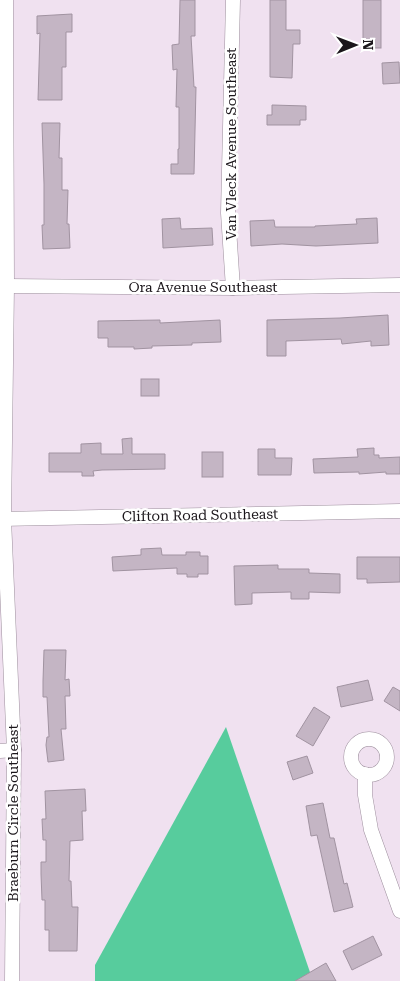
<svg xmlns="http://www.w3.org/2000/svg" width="400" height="981" viewBox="0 0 400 981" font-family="'Roboto Serif',serif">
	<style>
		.forest { fill: #57cc9d }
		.building { fill: #c4b5c4; stroke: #a193a1 }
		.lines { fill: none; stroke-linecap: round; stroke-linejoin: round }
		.street-casing { stroke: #9d8f9d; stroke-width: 15 }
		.street { stroke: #fff; stroke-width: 14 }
		.labels { text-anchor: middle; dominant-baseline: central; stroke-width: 5; stroke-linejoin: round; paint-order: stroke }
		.street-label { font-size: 14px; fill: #1a151a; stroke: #fff }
	</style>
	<rect width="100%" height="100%" fill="#f0e1f0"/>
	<path class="forest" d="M226 727 313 981H95V965Z"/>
	<g class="building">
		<path d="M180 0H195V36H191L194 87H196L194 174H171V164H178V149H179V107H176L177 69 173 70 172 45 179 44Z"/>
		<path d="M270 0H286V30H300V44H293L292 78 270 77Z"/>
		<rect x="363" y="0" width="18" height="48"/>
		<path d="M72 14V32H66V67H62V100H38L40 33 37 34V16Z"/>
		<path d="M399 62 400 83 383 84 382 63Z"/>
		<path d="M272 105 306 106V120H300V125H267V115H272Z"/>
		<path d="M42 123H60L59 158H62V190H68L67 224H69L70 248 43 249 42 225H44V184Z"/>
		<path d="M180 218 181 229 212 228 213 245 163 248 162 219Z"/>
		<path d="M377 218 378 243 316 246 282 244 251 246 250 221 274 220 275 227H315V226L357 224 356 219Z"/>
		<path d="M388 315 389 345 371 346V341L342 344 341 339 286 341V356H267V320L340 318Z"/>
		<path d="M160 320V323L220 320 221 342 192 343V345L152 346V348L134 349V347H108V338H98V321Z"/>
		<rect x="141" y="379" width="18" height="17"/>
		<path d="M132 438V454H165V469L102 470 93 471 94 476H82V472H49V453H81V444L101 443V454H123L122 439Z"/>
		<path d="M374 448V455H379V458L400 457V474H386V472L359 474V472L314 473 313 459 358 457 357 449Z"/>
		<path d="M258 449H275V458H292L291 475H258Z"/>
		<rect x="202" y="452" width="21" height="25"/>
		<path d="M161 548 162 555H186V552H200V556H208V574H198V577H187V574H177V568L113 571 112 557 141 555V549Z"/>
		<path d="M357 557H400V582L367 583V579H357Z"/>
		<path d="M278 565V569H309V573L340 574V593L309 592V599H291V592L252 593V604L235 605 234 566Z"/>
		<path d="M44 650H66L65 680 69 679 70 696H65L66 729H61L64 760 48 762 46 745 47 737H49L47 697H43V681Z"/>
		<path d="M368 680 373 700 341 707 337 687Z"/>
		<path d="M393 687 400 691V711L384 701Z"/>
		<path d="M314 707 330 717 313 746 296 736Z"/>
		<path d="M307 756 313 773 293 780 287 762Z"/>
		<path d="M85 789 86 811H82L83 840 70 841 69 881H71L72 907H78L77 951H49V930H45V900H42L41 874V862H46V840H43L42 819H46L45 791Z"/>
		<path d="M323 803 330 838H334L344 884 347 883 353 907 334 912 317 835 311 836 306 806Z"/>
		<path d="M373 936 382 955 352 970 343 951Z"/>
		<path d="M326 963 336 981H295Z"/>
	</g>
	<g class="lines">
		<defs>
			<g id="street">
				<path d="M6 0 7 286 4 519 14 750 12 981"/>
				<path d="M233 0 228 213 233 288"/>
				<path d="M7 286 233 288 400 285"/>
				<path d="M0 519 400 511"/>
				<circle cx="369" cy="757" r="18"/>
				<path d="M0 751 14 750"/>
				<path d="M365 774V795L371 830 400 911"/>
			</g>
		</defs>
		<use href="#street" class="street-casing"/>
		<use href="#street" class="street"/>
	</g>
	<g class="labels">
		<g class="street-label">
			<text transform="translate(231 144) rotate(-90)">Van Vleck Avenue Southeast</text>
			<text x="203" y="287">Ora Avenue Southeast</text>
			<text transform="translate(200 515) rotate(-1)">Clifton Road Southeast</text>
			<text transform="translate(13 813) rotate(-90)">Braeburn Circle Southeast</text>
		</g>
	</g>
	<g transform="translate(355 45) rotate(89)" stroke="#ffffff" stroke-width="4" paint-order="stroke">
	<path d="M0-4L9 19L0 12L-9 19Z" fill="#1a151a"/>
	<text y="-8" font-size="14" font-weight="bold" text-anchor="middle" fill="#1a151a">N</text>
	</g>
</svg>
